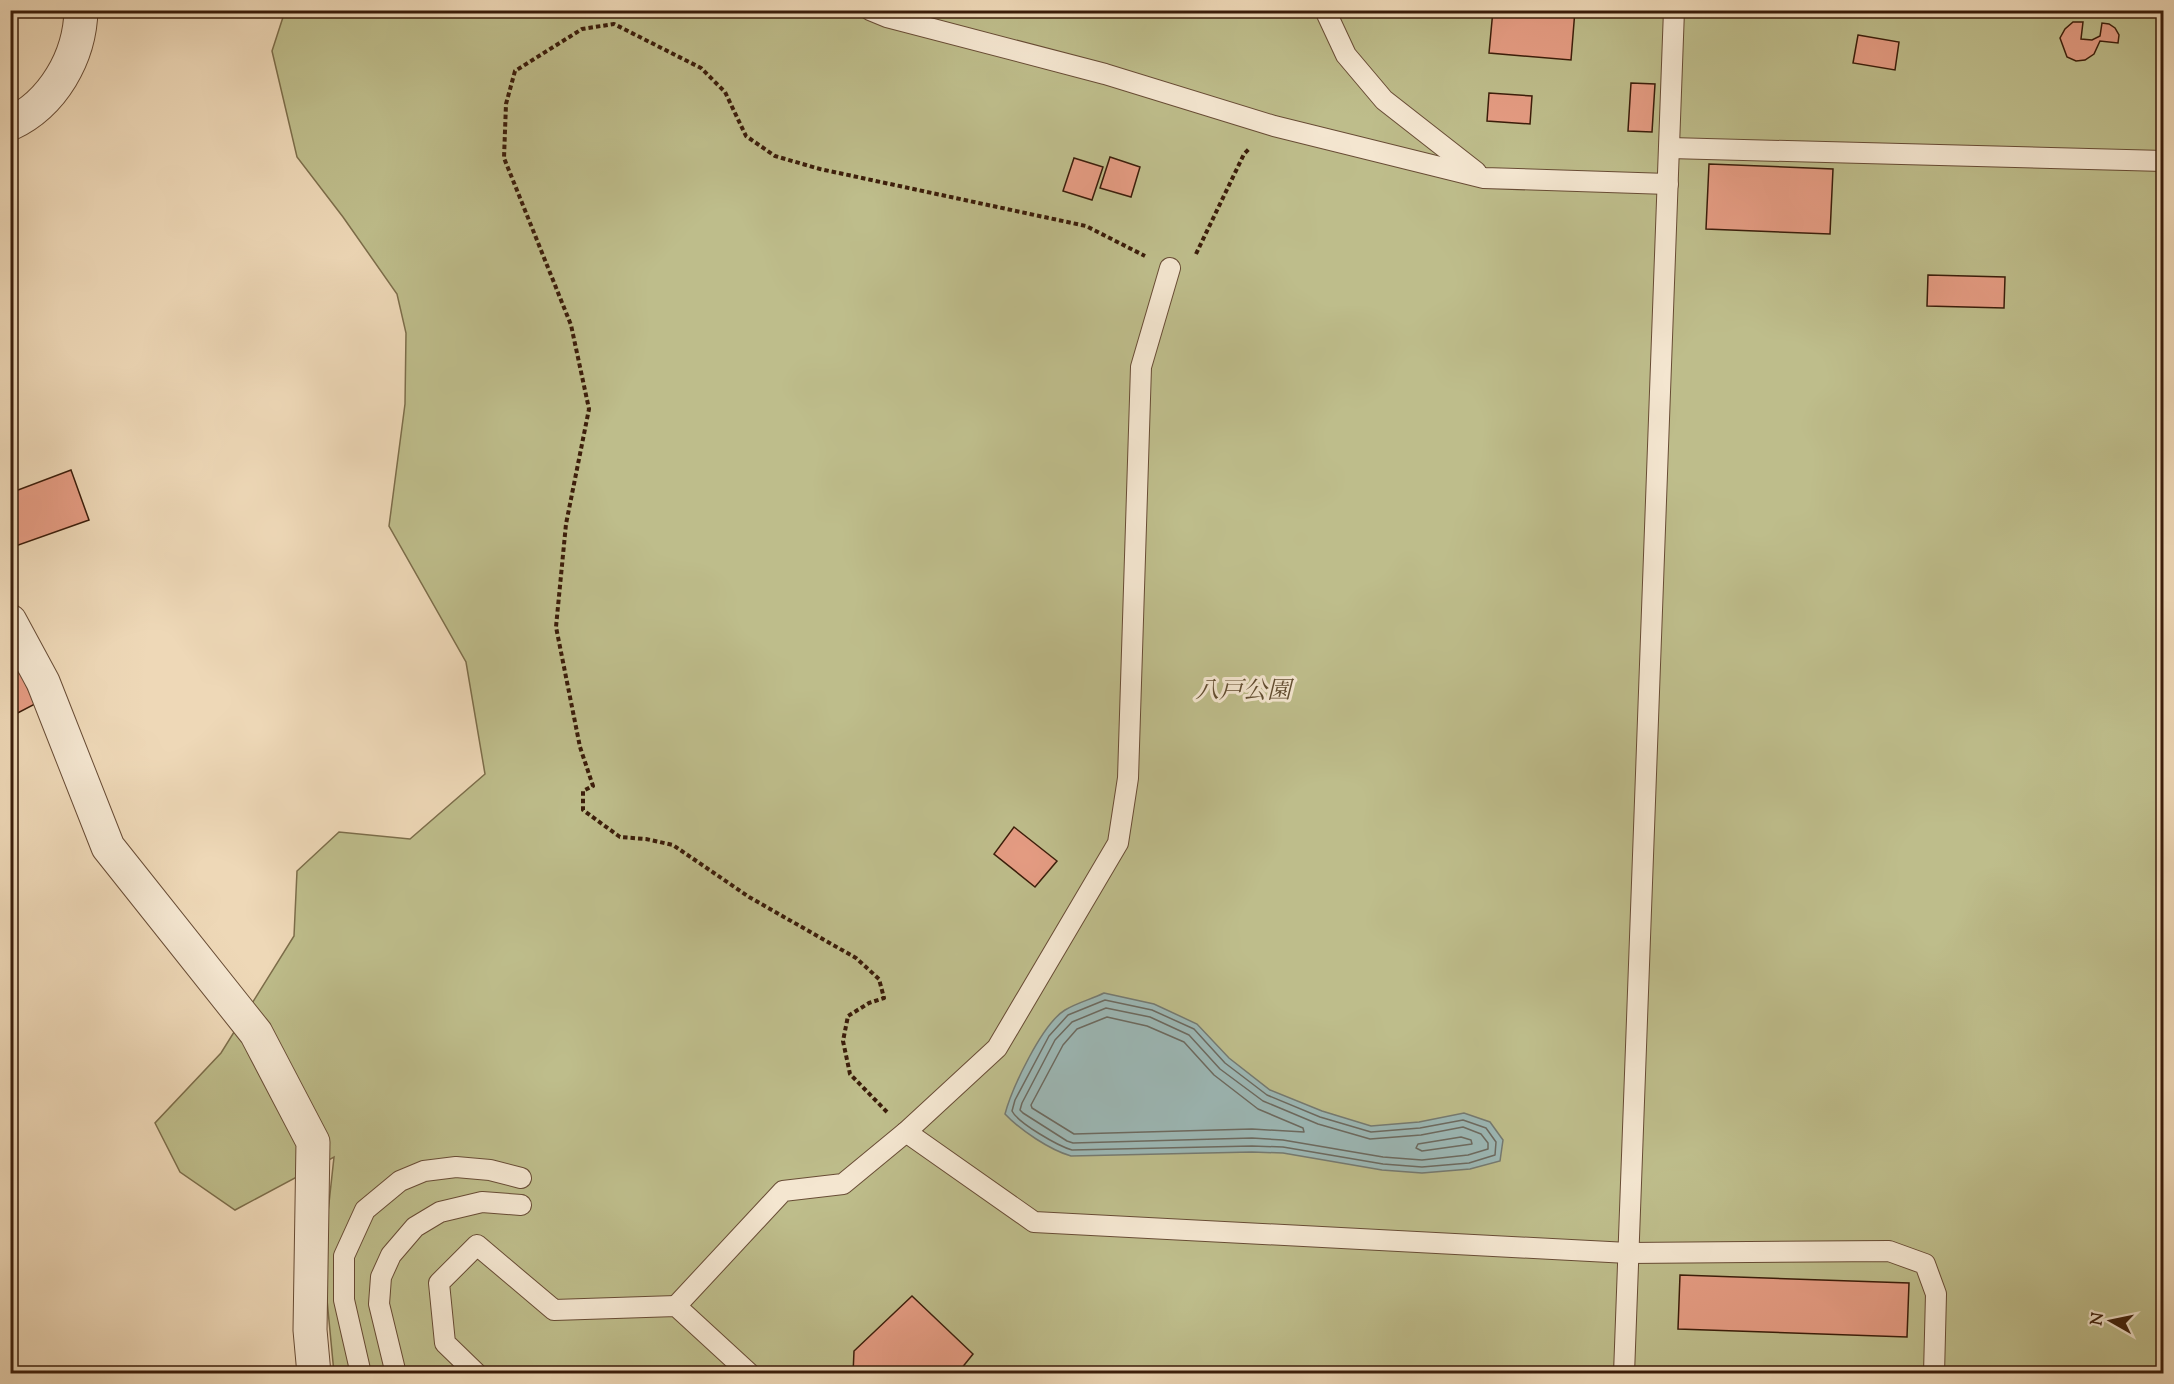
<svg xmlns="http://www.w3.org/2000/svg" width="2174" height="1384" viewBox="0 0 2174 1384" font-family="'Sorts Mill Goudy','Noto Serif JP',serif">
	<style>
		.green { fill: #bebd8b; stroke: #7c6d4a; stroke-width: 1.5 }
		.water { fill: #9cb8b6; stroke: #757a71; stroke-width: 1.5 }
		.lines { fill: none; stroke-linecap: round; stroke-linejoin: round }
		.shore { stroke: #6c6a60; stroke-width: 1.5 }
		.building { fill: #e59c83; stroke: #3b1d0a; stroke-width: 1.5 }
		.lane-casing { stroke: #684c35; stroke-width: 22 }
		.street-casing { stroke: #684c35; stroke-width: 35 }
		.path { stroke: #3b1d0a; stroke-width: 4; stroke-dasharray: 4.5 3; stroke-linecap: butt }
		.lane { stroke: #f4e6d0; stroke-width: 20 }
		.street { stroke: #f4e6d0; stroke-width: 33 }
		.labels { text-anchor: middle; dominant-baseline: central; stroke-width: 6; stroke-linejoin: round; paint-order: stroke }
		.park-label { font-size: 24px; font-style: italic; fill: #624d31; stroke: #f4e6d0 }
	</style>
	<rect width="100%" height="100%" fill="#eed8b7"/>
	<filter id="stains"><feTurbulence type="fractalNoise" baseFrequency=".00333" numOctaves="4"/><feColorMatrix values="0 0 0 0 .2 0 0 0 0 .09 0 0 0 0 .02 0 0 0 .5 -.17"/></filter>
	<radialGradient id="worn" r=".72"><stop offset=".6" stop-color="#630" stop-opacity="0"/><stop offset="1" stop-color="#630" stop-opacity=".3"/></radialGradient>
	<path class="green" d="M285 11H2163V1373H334L323 1258 334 1157 235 1210 180 1172 155 1123 221 1053 294 936 297 871 339 832 410 839 485 774 466 662 389 526 405 404 406 333 397 294 343 217 297 157 272 51Z"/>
	<path class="water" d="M1104 993 1154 1004 1197 1024 1229 1058 1270 1090 1322 1111 1371 1126 1419 1122 1464 1113 1490 1122 1503 1140 1500 1161 1470 1169 1422 1173 1382 1170 1283 1153 1252 1152 1071 1156C1050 1150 1020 1130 1005 1114 1012 1088 1042 1024 1065 1010 1076 1003 1092 999 1104 993Z"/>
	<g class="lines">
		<g class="shore">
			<path d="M1105 1000 1152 1010 1194 1029 1225 1063 1267 1095 1320 1117 1371 1132 1420 1128 1463 1120 1486 1128 1496 1142 1495 1155 1469 1163 1422 1167 1383 1164 1283 1147 1252 1146 1072 1150C1058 1146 1018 1123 1012 1111L1015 1100 1049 1036 1068 1015Z"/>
			<path d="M1106 1008 1150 1017 1189 1035 1220 1069 1263 1101 1318 1124 1370 1139 1421 1135 1463 1127 1481 1134 1488 1143V1149L1468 1155 1422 1160 1383 1157 1283 1140 1252 1138 1073 1143 1067 1141 1023 1113 1020 1110 1022 1103 1055 1040 1072 1022Z"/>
			<path d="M1107 1017 1147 1026 1184 1042 1214 1075 1258 1109 1303 1128 1304 1132 1252 1129 1074 1134 1032 1108 1031 1105 1063 1045 1077 1029Z"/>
			<path d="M1461 1137 1471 1140 1472 1144 1422 1151 1416 1148 1418 1144Z"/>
		</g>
	</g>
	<g class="building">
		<path d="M1493 10H1575L1571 60 1489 53Z"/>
		<path d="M2073 22H2083L2081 39 2092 40 2100 36 2102 23 2109 24 2115 28 2119 35 2118 43 2100 41 2094 54 2085 60 2076 61 2067 57 2060 38 2065 29Z"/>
		<path d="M1858 35 1899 42 1895 70 1853 63Z"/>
		<path d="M1631 83 1655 84 1652 132 1628 131Z"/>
		<path d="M1489 93 1532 96 1530 124 1487 121Z"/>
		<path d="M1110 157 1140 167 1131 197 1100 188Z"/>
		<path d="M1074 158 1103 167 1092 200 1063 191Z"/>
		<path d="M1709 164 1833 169 1830 234 1706 229Z"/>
		<path d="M1928 275 2005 277 2004 308 1927 306Z"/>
		<path d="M71 470 89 520 10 548V493Z"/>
		<path d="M20 672 35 704 10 717V676Z"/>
		<path d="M1014 827 1057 861 1035 887 994 854Z"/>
		<path d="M1680 1275 1909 1283 1907 1337 1678 1329Z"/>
		<path d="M912 1296 973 1354 957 1374H853L854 1351Z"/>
	</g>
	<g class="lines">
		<defs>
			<g id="lane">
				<path d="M870 10 887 17 1105 74 1274 126 1484 178 1668 184"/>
				<path d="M1325 10 1346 55 1384 100 1476 172"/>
				<path d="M1670 148 2164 161"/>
				<path d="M906 1132 1034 1222 1628 1253 1889 1251 1925 1264 1936 1294 1934 1374"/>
				<path d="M676 1306 783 1191 843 1184 906 1132 997 1048 1118 843 1128 778 1141 367 1170 268"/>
				<path d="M361 1374 344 1300V1256L365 1210 400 1181 424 1171 456 1167 490 1170 521 1178"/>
				<path d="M396 1374 379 1304 381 1277 391 1255 415 1227 440 1212 482 1202 521 1205"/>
				<path d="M477 1374 445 1343 439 1283 477 1245 554 1310 676 1306 750 1374"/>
				<path d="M1624 1374 1674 10"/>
			</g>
			<g id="street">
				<path d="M10 124C53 104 80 57 81 10"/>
				<path d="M10 621 43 682 108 847 256 1033 313 1142 310 1330 314 1374"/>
			</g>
		</defs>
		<use href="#lane" class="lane-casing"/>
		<use href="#street" class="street-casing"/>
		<g class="path">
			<path d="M1196 254 1244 154 1249 149"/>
			<path d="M887 1112 850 1074 843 1041 848 1016 869 1003 884 998 879 979 856 958 749 897 673 845 646 839 620 837 583 810V791L593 786 580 747 556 627 566 524 589 409 571 325 504 158 506 104 515 71 582 29 614 24 701 68 725 92 746 136 775 156 820 169 1086 226 1145 256"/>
		</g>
		<use href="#lane" class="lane"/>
		<use href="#street" class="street"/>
	</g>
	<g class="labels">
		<g class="park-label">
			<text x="1243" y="692">八戸公園</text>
		</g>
	</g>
	<rect width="2174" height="1384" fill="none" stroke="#eed8b7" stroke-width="36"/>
	<rect x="12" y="12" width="2150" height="1360" fill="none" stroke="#3b1d0a" stroke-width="3"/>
	<rect x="18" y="18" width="2138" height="1348" fill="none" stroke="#3b1d0a" stroke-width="1.5"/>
	<g transform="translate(2111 1321) rotate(279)" stroke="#f4e6d0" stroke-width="4.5" paint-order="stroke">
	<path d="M0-4.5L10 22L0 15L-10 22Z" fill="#3b1d0a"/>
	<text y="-9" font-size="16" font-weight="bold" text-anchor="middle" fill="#3b1d0a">N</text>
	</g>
	<rect width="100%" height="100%" filter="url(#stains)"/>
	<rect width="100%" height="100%" fill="url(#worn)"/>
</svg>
